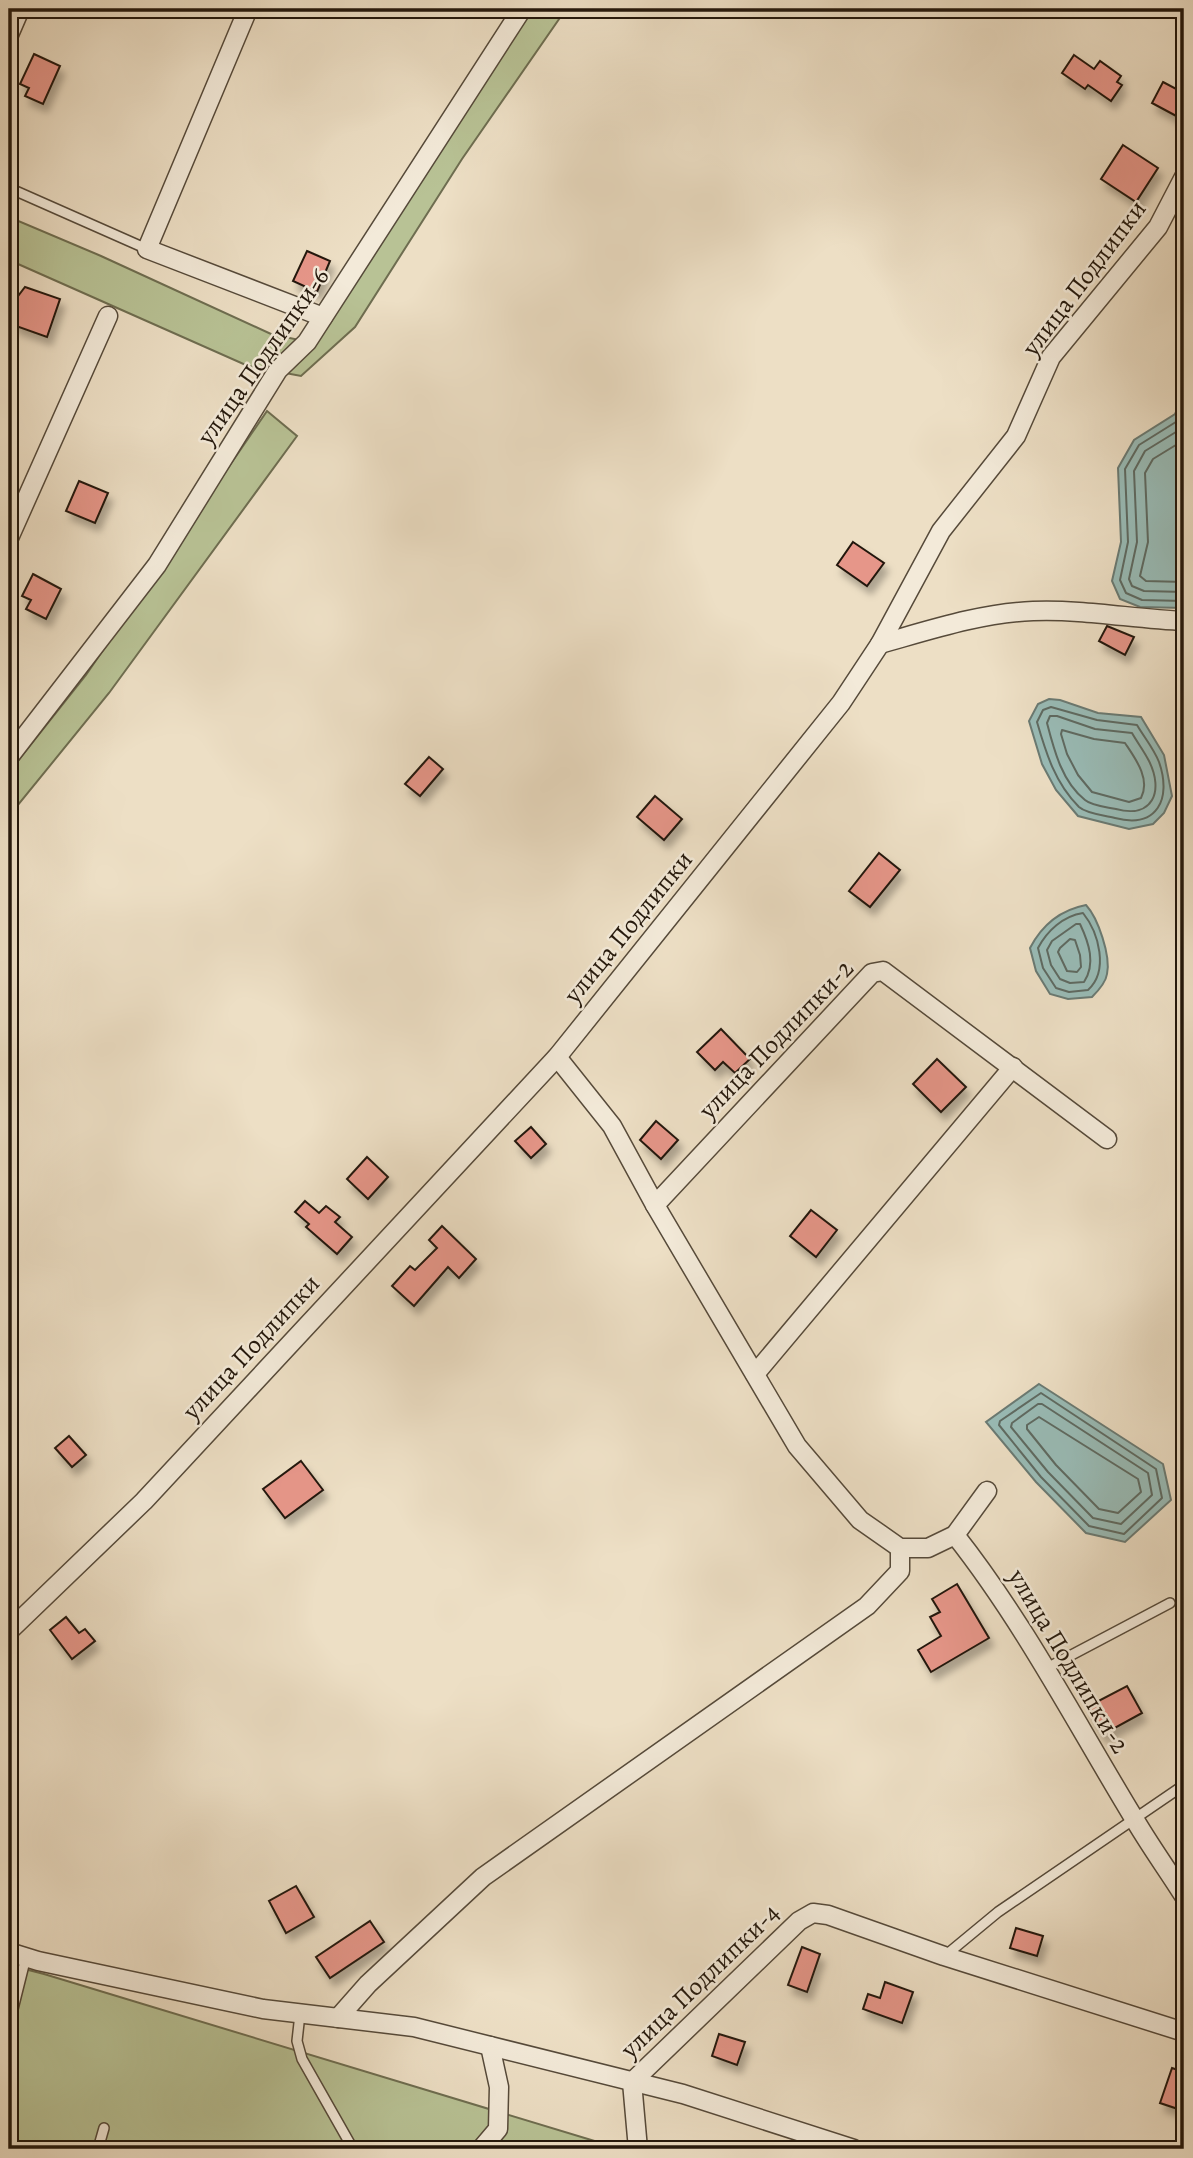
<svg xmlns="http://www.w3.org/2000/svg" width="1193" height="2158" viewBox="0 0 1193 2158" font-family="Alegreya,serif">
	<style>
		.green { fill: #b8c295; stroke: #6e6d50; stroke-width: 2 }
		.water { fill: #99bcb7; stroke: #6a7a73; stroke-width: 2 }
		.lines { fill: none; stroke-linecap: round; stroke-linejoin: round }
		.shore { stroke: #5e6a62; stroke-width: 2 }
		.building { fill: #e69689; stroke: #24180c; stroke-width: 2; filter: url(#shadow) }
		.service-casing { stroke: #564a3a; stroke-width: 12 }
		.minor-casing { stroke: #564a3a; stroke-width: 21 }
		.service { stroke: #f3ead9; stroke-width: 9 }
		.minor { stroke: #f3ead9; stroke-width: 18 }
		.labels { text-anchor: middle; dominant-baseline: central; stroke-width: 5; stroke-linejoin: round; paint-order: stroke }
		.street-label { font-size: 26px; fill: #24180c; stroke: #f3ead9 }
	</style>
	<defs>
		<filter id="shadow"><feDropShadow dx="4.5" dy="8" stdDeviation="3.5" flood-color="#0004"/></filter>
	</defs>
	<rect width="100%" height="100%" fill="#eddfc5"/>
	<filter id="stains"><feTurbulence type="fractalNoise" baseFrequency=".00286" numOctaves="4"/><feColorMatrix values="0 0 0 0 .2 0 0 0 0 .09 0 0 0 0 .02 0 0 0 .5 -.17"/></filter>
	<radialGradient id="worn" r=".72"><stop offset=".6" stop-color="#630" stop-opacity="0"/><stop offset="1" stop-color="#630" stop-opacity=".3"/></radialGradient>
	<g class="green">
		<path d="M528 9H566L462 159 355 327 301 376 248 366 9 260V217L101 256 271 334 313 343Z"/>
		<path d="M267 411 297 436 109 693 9 816V772L86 675Z"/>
		<path d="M9 1965 44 1974 621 2149H9Z"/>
	</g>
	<g class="water">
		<path d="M1184 396V608L1140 607 1120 599 1112 581 1121 542 1118 468 1134 440 1175 414Z"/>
		<path d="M1049 699 1060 700 1098 713 1141 717 1164 755 1172 796 1164 813 1153 824 1129 829 1078 816 1056 790 1042 764 1029 721 1038 704Z"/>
		<path d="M1086 905C1098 918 1111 956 1107 974 1106 982 1097 992 1092 997L1068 999 1050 994 1036 971 1030 948C1042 925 1060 910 1086 905Z"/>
		<path d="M1039 1384 1163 1464 1171 1500 1125 1542 1086 1533 1036 1482 986 1422Z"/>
	</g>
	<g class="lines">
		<g class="shore">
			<path d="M1184 412 1179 420 1139 445 1125 469 1128 542 1120 580 1126 593 1142 600 1184 601"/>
			<path d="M1184 427 1145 451 1134 471 1137 542 1129 579 1132 586 1144 591 1184 592"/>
			<path d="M1184 440 1153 459 1145 473 1148 542 1140 576 1146 581 1184 582"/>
			<path d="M1051 707 1097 720 1137 725C1144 737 1154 749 1159 762 1172 799 1157 829 1115 818 1104 815 1087 814 1079 807 1055 783 1046 753 1037 722L1043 710Z"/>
			<path d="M1050 716H1057L1095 729 1132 733C1137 742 1144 751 1149 761 1164 791 1153 819 1116 809 1107 807 1092 806 1085 800 1062 782 1054 750 1047 723Z"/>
			<path d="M1062 730 1094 739 1125 743C1135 758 1151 779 1141 798L1129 802 1092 792 1078 775 1067 754 1061 734Z"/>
			<path d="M1083 913C1099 933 1109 971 1088 990L1069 992 1056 988 1043 968 1038 948C1047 931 1063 916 1083 913Z"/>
			<path d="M1076 924H1080C1089 943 1096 964 1084 982L1070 983 1060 979 1051 965 1047 950 1052 941Z"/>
			<path d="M1070 939 1075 940 1080 955 1081 967 1077 972 1067 971 1058 952 1060 948Z"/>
			<path d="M1041 1393 1156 1469 1162 1498 1124 1534 1089 1526 1041 1477 999 1425 1000 1421Z"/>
			<path d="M1038 1404H1042L1148 1473 1152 1495 1121 1524 1093 1518 1048 1472 1011 1427 1012 1423Z"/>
			<path d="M1039 1417 1138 1479 1141 1492 1118 1513 1099 1509 1056 1465 1027 1429V1425Z"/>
		</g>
	</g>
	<g class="building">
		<path d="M34 54 60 66 43 104 25 96 29 88 20 84Z"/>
		<path d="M1074 55 1094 69 1100 61 1121 76 1117 82 1122 85 1111 101 1088 85 1085 89 1062 73Z"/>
		<path d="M1163 82 1184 93V109L1180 118 1152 103Z"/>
		<path d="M1123 145 1158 168 1136 202 1101 179Z"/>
		<path d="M307 251 330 261 317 292 293 281Z"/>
		<path d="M25 287 60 299 47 337 16 326 9 316V308Z"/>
		<path d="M79 481 108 493 95 523 66 511Z"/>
		<path d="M853 542 884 563 867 586 837 565Z"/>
		<path d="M33 574 61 589 46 619 26 609 31 600 22 596Z"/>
		<path d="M1107 626 1134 637 1125 655 1099 641Z"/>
		<path d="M429 757 443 769 420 796 405 784Z"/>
		<path d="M655 796 682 819 664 840 637 817Z"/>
		<path d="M879 853 900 870 870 907 849 891Z"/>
		<path d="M721 1029 750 1059 735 1073 723 1062 715 1070 697 1052Z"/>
		<path d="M937 1059 966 1087 941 1112 913 1084Z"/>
		<path d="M656 1121 678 1140 661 1159 640 1140Z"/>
		<path d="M531 1127 546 1144 531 1158 515 1141Z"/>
		<path d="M367 1157 388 1177 368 1199 347 1179Z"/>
		<path d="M305 1201 319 1213 326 1206 340 1217 335 1222 352 1237 337 1254 306 1227 309 1224 295 1212Z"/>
		<path d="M811 1210 837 1230 816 1257 790 1236Z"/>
		<path d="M442 1226 476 1259 459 1278 448 1267 414 1306 392 1286 410 1266 415 1270 437 1248 429 1240Z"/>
		<path d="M69 1436 86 1455 72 1467 55 1448Z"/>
		<path d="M301 1461 323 1490 285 1518 263 1489Z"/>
		<path d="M957 1584 989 1638 931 1672 918 1650 941 1636 930 1617 940 1612 932 1599Z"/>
		<path d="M66 1617 79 1633 85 1629 95 1641 72 1659 50 1630Z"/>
		<path d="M1127 1686 1142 1713 1102 1735 1087 1707Z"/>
		<path d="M296 1886 314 1917 286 1933 269 1901Z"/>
		<path d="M370 1921 384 1942 330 1978 316 1957Z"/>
		<path d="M1016 1928 1043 1936 1037 1956 1010 1948Z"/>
		<path d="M802 1947 820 1954 807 1992 788 1985Z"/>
		<path d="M885 1982 913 1992 902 2023 863 2009 868 1994 880 1998Z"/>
		<path d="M719 2034 745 2042 737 2065 712 2056Z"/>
		<path d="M1172 2068 1184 2072V2111L1160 2103Z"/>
	</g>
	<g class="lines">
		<defs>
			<g id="service">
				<path d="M9 46 25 9"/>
				<path d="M9 188 147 249"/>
				<path d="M1045 1669 1170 1603"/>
				<path d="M946 1955 998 1912 1184 1785"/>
				<path d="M300 2014 297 2041 302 2059 353 2149"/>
				<path d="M9 2025 26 1957"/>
				<path d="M98 2149 104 2128"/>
			</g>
			<g id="minor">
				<path d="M248 9 147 249 323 317"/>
				<path d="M9 538 108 316"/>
				<path d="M880 644C930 630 981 613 1033 611 1084 609 1134 619 1184 621"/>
				<path d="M9 757 157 565 278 370 307 342 522 9"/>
				<path d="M557 1057 612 1126 655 1205 797 1446 860 1520 900 1548H928L955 1535 987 1491"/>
				<path d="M655 1205 872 973 883 971 1107 1139"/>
				<path d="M755 1374 1013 1067"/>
				<path d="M955 1535C1023 1621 1075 1721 1132 1815 1148 1843 1167 1869 1184 1896"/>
				<path d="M9 1631 144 1501 557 1057 841 703 880 644 941 531 1016 436 1051 357 1158 227 1184 177"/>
				<path d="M9 1952 38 1961 263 2009 414 2027 683 2094 854 2149"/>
				<path d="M338 2018 368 1984 483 1877 867 1606 900 1571V1548"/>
				<path d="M632 2082 799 1921 813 1913 828 1915 944 1956 1184 2032"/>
				<path d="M632 2082 638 2149"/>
				<path d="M481 2149 498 2129 499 2087 490 2046"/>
			</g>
		</defs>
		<use href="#service" class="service-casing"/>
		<use href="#minor" class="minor-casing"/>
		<use href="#service" class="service"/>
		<use href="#minor" class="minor"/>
	</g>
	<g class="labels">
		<g class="street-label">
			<text transform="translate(1084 278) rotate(-53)">улица Подлипки</text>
			<text transform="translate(263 356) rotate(-55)">улица Подлипки-6</text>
			<text transform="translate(628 927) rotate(-51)">улица Подлипки</text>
			<text transform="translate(776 1039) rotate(-46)">улица Подлипки-2</text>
			<text transform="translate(251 1347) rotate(-47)">улица Подлипки</text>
			<text transform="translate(1069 1661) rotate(59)">улица Подлипки-2</text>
			<text transform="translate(700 1981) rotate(-44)">улица Подлипки-4</text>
		</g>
	</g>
	<rect width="1193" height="2158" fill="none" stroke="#eddfc5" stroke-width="35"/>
	<rect x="10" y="10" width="1172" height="2137" fill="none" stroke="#24180c" stroke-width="3.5"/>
	<rect x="18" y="18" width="1158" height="2123" fill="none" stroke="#24180c" stroke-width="2"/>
	<rect width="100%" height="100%" filter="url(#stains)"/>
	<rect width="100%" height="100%" fill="url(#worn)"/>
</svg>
